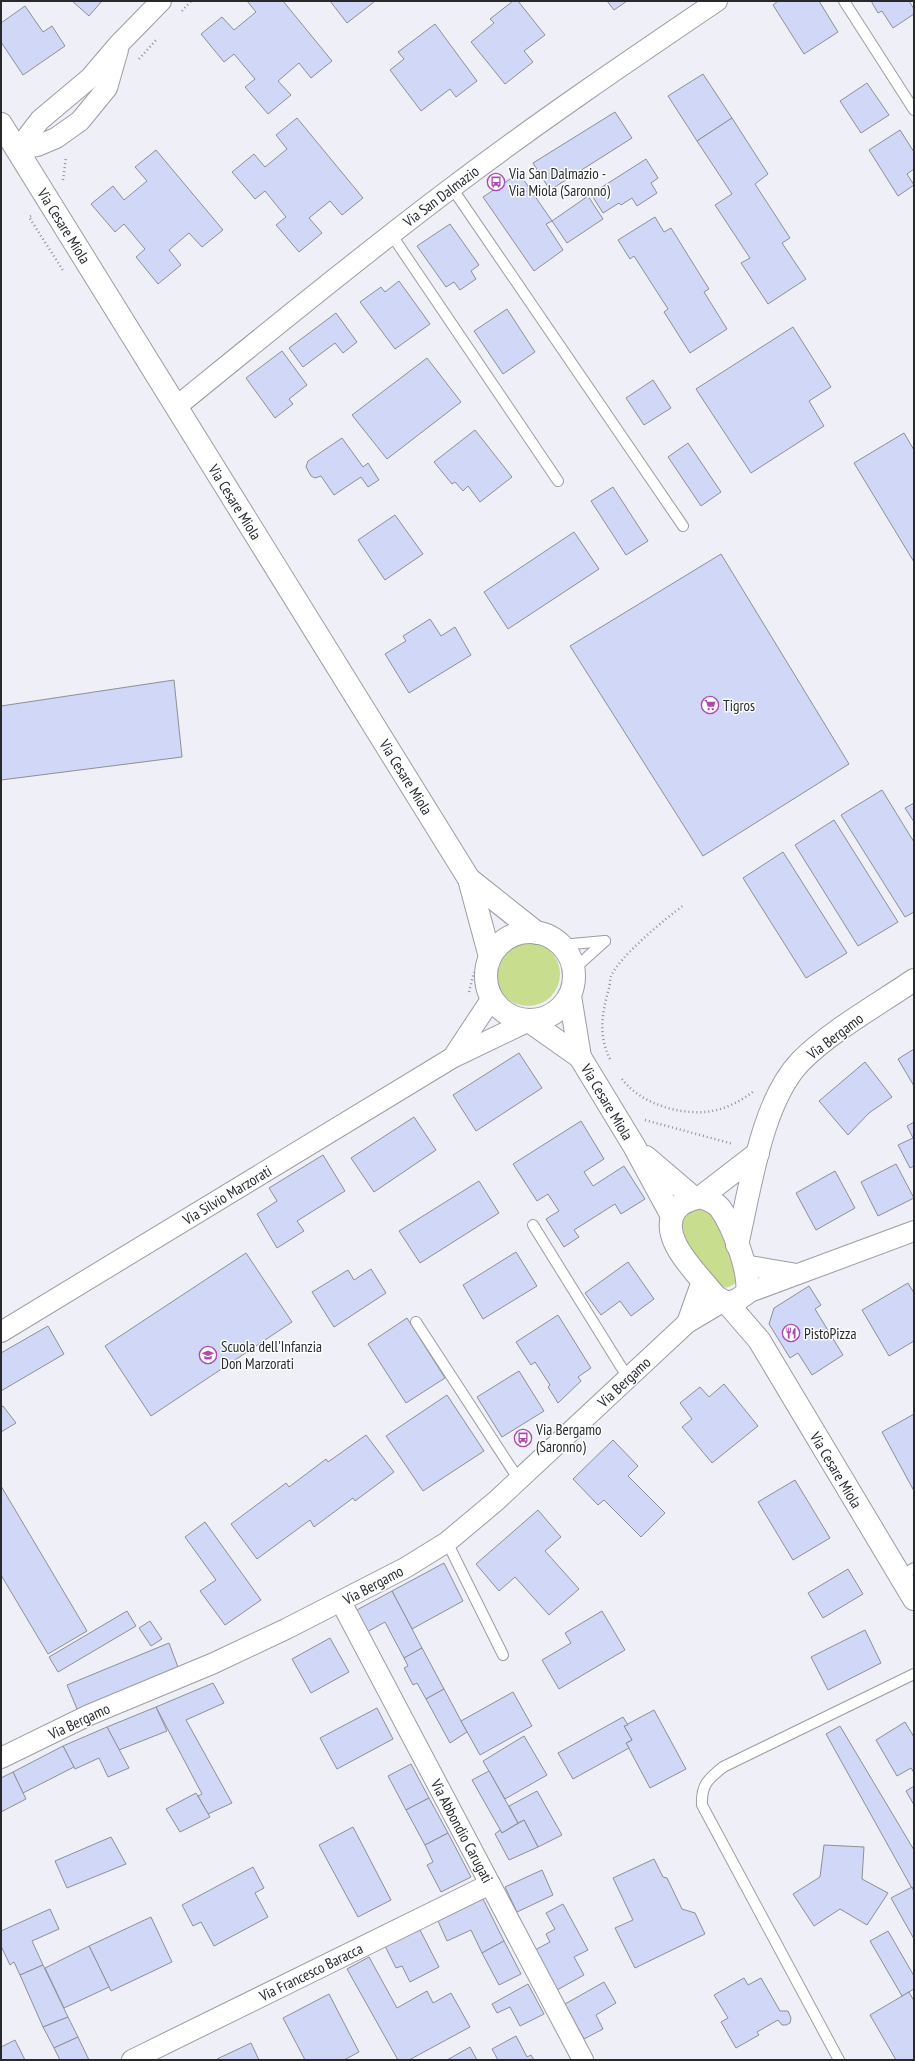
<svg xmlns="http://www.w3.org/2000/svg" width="915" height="2061" viewBox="0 0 915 2061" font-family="'PT Sans Narrow',sans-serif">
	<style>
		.green { fill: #c8dd8d }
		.building { fill: #d0d7f7; stroke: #8e8f96 }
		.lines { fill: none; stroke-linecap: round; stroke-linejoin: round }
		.service-casing { stroke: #9c9da4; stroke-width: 12 }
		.minor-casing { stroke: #9c9da4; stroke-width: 22 }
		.tertiary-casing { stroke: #9c9da4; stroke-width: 24 }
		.path { stroke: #909196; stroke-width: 2.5; stroke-dasharray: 1 3; stroke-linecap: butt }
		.service { stroke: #fff; stroke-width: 10 }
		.minor { stroke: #fff; stroke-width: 20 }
		.tertiary { stroke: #fff; stroke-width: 22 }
		.labels { text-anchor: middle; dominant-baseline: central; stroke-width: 3; stroke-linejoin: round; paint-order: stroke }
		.poi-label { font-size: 15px; fill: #28292b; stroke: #fdfeff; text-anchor: start }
		.street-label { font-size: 15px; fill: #28292b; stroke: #fdfeff }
	</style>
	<rect width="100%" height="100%" fill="#eff0f7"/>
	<g class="green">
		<circle cx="528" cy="974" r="32"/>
		<path d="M697 1206 712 1210 739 1264 737 1282C730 1287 726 1289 718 1287L679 1234 683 1216Z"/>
	</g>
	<g class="building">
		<path d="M72 1H102L89 16Z"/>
		<path d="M247 1H283L332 61 311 78 299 63 278 81 291 95 268 114 245 87 255 79 234 54 224 62 201 34 222 17 234 30 256 12Z"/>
		<path d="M330 1H374V2L347 23Z"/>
		<path d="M513 1H518L545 35 524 51 533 62 505 84 471 42 494 23 490 19Z"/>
		<path d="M607 1H627L614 10Z"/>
		<path d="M778 1H819L838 32 804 54 773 5Z"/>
		<path d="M871 1H909L914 9V14L893 28 882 11 878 13Z"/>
		<path d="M25 6 43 32 52 26 65 46 23 75 1 42V23Z"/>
		<path d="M435 24 477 81 456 97 450 89 421 111 390 70 404 59 398 52Z"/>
		<path d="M703 74 732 118 697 141 668 96Z"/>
		<path d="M867 83 889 115 861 133 840 101Z"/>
		<path d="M615 112 632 138 550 190 533 163Z"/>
		<path d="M297 118 363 198 342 215 330 201 309 218 322 233 299 252 276 225 286 217 265 191 255 199 232 172 254 154 265 167 287 149 276 135Z"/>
		<path d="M732 118 768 174 755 184 790 238 782 243 806 279 768 304 741 263 750 258 715 205 732 194 697 141Z"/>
		<path d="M900 130 914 152V169L907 174 914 185 898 196 869 150Z"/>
		<path d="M156 150 223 230 202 247 189 233 169 250 181 265 158 284 136 257 145 249 124 224 115 232 91 204 113 186 124 200 147 181 135 167Z"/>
		<path d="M646 159 658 178 651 183 657 193 637 206 632 198 621 205 619 203 603 213 591 194Z"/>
		<path d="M519 173 552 221 546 224 563 250 534 271 483 197Z"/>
		<path d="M588 196 603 219 567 243 552 221Z"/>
		<path d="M655 217 664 232 671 228 709 289 704 292 727 329 690 353 664 312 668 309 634 256 630 259 618 240Z"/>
		<path d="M450 224 479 265 471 271 476 279 460 290 454 282 446 287 417 246Z"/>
		<path d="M399 281 430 324 395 349 360 302 381 287 385 292Z"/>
		<path d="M507 309 535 352 503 374 474 331Z"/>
		<path d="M336 313 357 342 343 353 335 343 303 367 289 348Z"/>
		<path d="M793 327 831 387 809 401 824 426 751 473 696 389Z"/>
		<path d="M282 351 307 385 289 399 293 404 275 418 246 378Z"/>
		<path d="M427 358 461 402 387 459 352 415Z"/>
		<path d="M653 380 671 408 644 425 626 398Z"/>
		<path d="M475 430 512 477 480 502 468 486 463 491 455 482 452 484 434 462Z"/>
		<path d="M904 433 914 450V562L854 463Z"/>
		<path d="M342 438 363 467 368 463 379 480 368 487 361 477 334 495 321 476 315 478 311 476 306 467 308 461Z"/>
		<path d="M688 443 721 492 701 506 668 457Z"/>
		<path d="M613 487 648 541 626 555 591 501Z"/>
		<path d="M395 515 423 554 385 580 358 540Z"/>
		<path d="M574 532 599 569 508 629 484 592Z"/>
		<path d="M721 554 849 764 703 856 570 646Z"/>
		<path d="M430 619 441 636 455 627 471 655 409 693 385 654 406 641 403 636Z"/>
		<path d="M174 680 182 757 1 780V706Z"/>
		<path d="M882 790 914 842V912L905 917 841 815Z"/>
		<path d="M914 803V822L905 808Z"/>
		<path d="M834 820 898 922 858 946 795 845Z"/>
		<path d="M783 852 847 953 806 978 743 878Z"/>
		<path d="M914 1049V1086L898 1059Z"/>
		<path d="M519 1053 542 1088 476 1131 453 1095Z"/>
		<path d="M865 1062 892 1097 869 1113 848 1135 819 1101Z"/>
		<path d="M414 1117 436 1150 374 1192 351 1158Z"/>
		<path d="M581 1121 604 1159 584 1172 593 1186 624 1166 645 1199 621 1214 615 1204 574 1230 579 1237 564 1247 546 1219 559 1211 548 1194 537 1201 513 1164Z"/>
		<path d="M914 1122V1166L910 1168 898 1145 913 1138 907 1126Z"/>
		<path d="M323 1155 345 1191 297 1221 304 1231 277 1248 257 1214 277 1201 269 1188Z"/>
		<path d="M896 1164 914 1198 878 1216 861 1182Z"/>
		<path d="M835 1171 855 1208 816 1230 796 1193Z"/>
		<path d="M479 1181 499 1213 420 1263 399 1231Z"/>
		<path d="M516 1252 537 1286 483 1319 463 1285Z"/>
		<path d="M246 1253 292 1322 151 1416 105 1346Z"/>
		<path d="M628 1262 654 1299 631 1316 620 1301 601 1315 585 1293Z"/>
		<path d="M371 1269 386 1293 334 1327 312 1292 348 1270 354 1280Z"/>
		<path d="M908 1283 914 1293V1341L889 1356 862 1310Z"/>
		<path d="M809 1286 821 1305 815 1309 843 1355 812 1375 798 1353 790 1358 769 1324 774 1308Z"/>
		<path d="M558 1315 591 1368 578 1377 581 1381 558 1403 548 1387 550 1385 535 1362 531 1365 516 1342Z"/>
		<path d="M407 1318 445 1378 406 1403 368 1344Z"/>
		<path d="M48 1326 64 1354 1 1391V1353Z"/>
		<path d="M519 1371 544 1411 502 1437 477 1397Z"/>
		<path d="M724 1384 758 1426 712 1463 682 1427 692 1419 680 1403 700 1387 709 1397Z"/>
		<path d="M447 1395 484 1451 423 1491 386 1436Z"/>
		<path d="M3 1406 16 1423 1 1432V1407Z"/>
		<path d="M914 1414V1491L882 1432Z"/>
		<path d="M366 1435 394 1472 355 1501 353 1498 314 1527 310 1520 257 1559 231 1524 286 1483 289 1487 326 1459 328 1462Z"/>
		<path d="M613 1440 638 1466 628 1476 665 1513 641 1537 604 1500 598 1505 573 1479Z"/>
		<path d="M795 1480 830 1538 793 1560 758 1502Z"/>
		<path d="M1 1486 87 1631 48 1654 1 1575Z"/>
		<path d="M538 1510 561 1537 545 1551 579 1589 549 1615 515 1577 499 1591 476 1564Z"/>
		<path d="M205 1522 261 1600 225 1625 200 1591 216 1580 185 1537Z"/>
		<path d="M444 1563 463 1601 412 1629 392 1591Z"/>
		<path d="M848 1569 863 1594 823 1618 808 1593Z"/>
		<path d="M392 1591 422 1648 404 1658 385 1622 367 1632 355 1611Z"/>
		<path d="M127 1611 136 1626 58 1672 49 1657Z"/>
		<path d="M602 1611 625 1650 559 1689 542 1660 571 1643 565 1633Z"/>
		<path d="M150 1621 162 1639 151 1646 139 1628Z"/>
		<path d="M865 1630 881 1663 828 1690 811 1657Z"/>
		<path d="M330 1638 349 1672 311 1693 292 1659Z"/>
		<path d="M169 1643 178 1667 77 1709 67 1685Z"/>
		<path d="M422 1648 444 1689 426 1699 417 1683 413 1685 404 1668 408 1666 404 1658Z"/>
		<path d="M213 1683 224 1703 186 1720 232 1803 208 1814 198 1796 202 1794 156 1707Z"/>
		<path d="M444 1689 467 1732 450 1743 426 1699Z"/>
		<path d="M513 1692 532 1726 480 1755 461 1721Z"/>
		<path d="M156 1707 167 1731 119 1750 107 1727Z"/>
		<path d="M377 1708 393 1739 337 1769 320 1738Z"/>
		<path d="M654 1710 686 1769 650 1788 626 1743 632 1740 624 1726Z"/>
		<path d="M623 1717 628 1725 624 1726 632 1740 626 1743 629 1748 573 1779 558 1753Z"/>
		<path d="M905 1722 914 1737V1773L911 1768 897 1776 876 1740Z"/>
		<path d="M840 1726 914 1850V1892L826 1734Z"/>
		<path d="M107 1727 129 1768 108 1777 99 1758 75 1769 63 1746Z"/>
		<path d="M524 1736 547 1775 505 1799 483 1761Z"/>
		<path d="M63 1746 74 1767 23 1793 13 1772Z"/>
		<path d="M411 1764 429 1798 406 1810 388 1776Z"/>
		<path d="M489 1771 518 1823 502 1833 472 1780Z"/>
		<path d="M13 1772 26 1799 1 1812V1778Z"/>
		<path d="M914 1786V1805L906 1791Z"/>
		<path d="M537 1791 562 1835 538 1847 524 1820 518 1823 509 1806Z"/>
		<path d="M196 1793 210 1817 180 1832 166 1809Z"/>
		<path d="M429 1798 448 1833 425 1845 406 1810Z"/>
		<path d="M524 1820 538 1847 509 1860 495 1834 500 1830 502 1833Z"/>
		<path d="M353 1827 391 1900 358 1917 319 1845Z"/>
		<path d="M448 1833 471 1877 441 1892 427 1865 433 1862 425 1845Z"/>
		<path d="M111 1837 126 1864 67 1888 55 1861Z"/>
		<path d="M824 1845 864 1847 862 1879 888 1893 867 1925 840 1909 814 1926 793 1894 820 1877Z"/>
		<path d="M654 1859 663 1877 667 1878 682 1909 695 1913 705 1934 635 1968 615 1928 633 1920 613 1878Z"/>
		<path d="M253 1867 264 1888 255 1893 268 1917 214 1946 201 1922 193 1926 182 1905Z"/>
		<path d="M542 1870 553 1895 517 1912 505 1887Z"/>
		<path d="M912 1887 914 1892V1939L891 1898Z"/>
		<path d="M483 1899 504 1941 482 1953 471 1930 447 1941 438 1921Z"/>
		<path d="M563 1904 588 1950 574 1957 584 1975 557 1990 535 1950 550 1942 546 1934 555 1929 546 1913Z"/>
		<path d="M50 1909 59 1929 32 1941 43 1965 20 1975 14 1962 10 1965 1 1946V1931Z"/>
		<path d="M151 1917 172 1962 111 1991 89 1946Z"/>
		<path d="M420 1930 439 1967 410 1982 402 1966 396 1968 385 1946Z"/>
		<path d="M888 1931 914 1976V1989L902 1996 870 1941Z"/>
		<path d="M504 1941 521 1974 499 1985 482 1953Z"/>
		<path d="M89 1946 109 1987 64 2008 45 1968Z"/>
		<path d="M369 1957 397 2008 427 1991 433 2003 451 1993 470 2027 409 2060H398L347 1969Z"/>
		<path d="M43 1965 68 2017 43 2027 20 1975Z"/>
		<path d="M744 1978 748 1985 761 1978 780 2011H788L791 2018 790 2023 786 2025H782L778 2020 757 2032 759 2035 736 2048 721 2022 728 2018 714 1995Z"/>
		<path d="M604 1982 616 2003 596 2015 603 2029 584 2039 565 2004Z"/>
		<path d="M528 1984 544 2014 520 2026 510 2007 497 2013 492 2004Z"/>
		<path d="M909 1992 914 2001V2060H896L870 2015Z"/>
		<path d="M329 1994 359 2052 344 2060H305L283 2018Z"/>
		<path d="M68 2017 78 2037 54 2048 43 2027Z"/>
		<path d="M516 2036 527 2057 531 2055 534 2060H498L492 2049Z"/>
		<path d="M78 2037 89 2060H60L54 2048Z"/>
		<path d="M15 2040 25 2060H1V2047Z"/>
		<path d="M251 2043 259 2060H218L217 2059Z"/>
		<path d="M470 2047 477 2060H447Z"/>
	</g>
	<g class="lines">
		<defs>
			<g id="service">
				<path d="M844 1 914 110"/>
				<path d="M452 188 683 526"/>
				<path d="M391 234 558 481"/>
				<path d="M561 945 605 941"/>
				<path d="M574 969 605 941"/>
				<path d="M533 1225 628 1378"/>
				<path d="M416 1322 519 1480"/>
				<path d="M447 1542 503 1655"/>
				<path d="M900 1576 914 1568"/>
				<path d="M839 2060 702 1805C701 1785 708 1779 723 1767L914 1674"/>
			</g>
			<g id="minor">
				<path d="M17 150 40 120 90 78 119 44 161 1"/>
				<path d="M17 150 37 146 56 138 80 121 107 88 118 50"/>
				<path d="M176 407C267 333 357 259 450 189 537 123 627 62 717 1"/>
				<path d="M453 1057 492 998"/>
				<path d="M744 1265 797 1274"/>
				<path d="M747 1293 914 1231"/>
				<path d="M687 1323 702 1281"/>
				<path d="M1 1332 452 1058 529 1021"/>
				<path d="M341 1602 583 2060"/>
				<path d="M1 1758 89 1715 214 1663 286 1629 405 1568 447 1542 496 1501 687 1323 724 1301"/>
				<path d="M132 2060 490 1884"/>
			</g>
			<g id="tertiary">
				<path d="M1 124 469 879 490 957"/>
				<path d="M469 879 537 933"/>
				<circle cx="530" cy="976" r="44"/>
				<path d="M570 996 580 1057 634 1146 672 1216"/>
				<path d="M529 1021 580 1057"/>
				<path d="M646 1157 694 1198"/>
				<path d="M701 1197C709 1200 715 1202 720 1208 733 1226 750 1271 747 1293L737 1300 727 1303 716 1297 711 1291C696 1272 658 1237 675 1211 681 1202 691 1199 701 1197Z"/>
				<path d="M701 1197 758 1153"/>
				<path d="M737 1245C750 1190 761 1103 800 1062 829 1032 879 1004 914 980"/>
				<path d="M727 1303 759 1340 914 1599"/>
			</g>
		</defs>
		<use href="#service" class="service-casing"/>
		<use href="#minor" class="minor-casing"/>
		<use href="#tertiary" class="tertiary-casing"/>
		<g class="path">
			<path d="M182 11 191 1"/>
			<path d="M139 59 157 39"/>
			<path d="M63 180 66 157"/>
			<path d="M31 216 29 217 64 272"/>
			<path d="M469 992 474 972"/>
			<path d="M610 1059C598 1035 602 1013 609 988 610 984 610 979 611 976 620 956 666 918 684 905"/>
			<path d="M622 1079C639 1102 675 1114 704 1112 722 1111 740 1102 754 1091"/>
			<path d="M645 1120 733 1144"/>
		</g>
		<use href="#service" class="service"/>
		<use href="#minor" class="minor"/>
		<use href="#tertiary" class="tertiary"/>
	</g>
	<defs>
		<symbol id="bus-ring" viewBox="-11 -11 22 22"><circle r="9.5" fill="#fdfeff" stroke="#ad49af" stroke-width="1.5"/><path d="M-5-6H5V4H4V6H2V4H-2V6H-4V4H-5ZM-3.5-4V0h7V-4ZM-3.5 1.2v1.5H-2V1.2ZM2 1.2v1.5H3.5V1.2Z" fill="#ad49af"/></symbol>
		<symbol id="supermarket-ring" viewBox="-11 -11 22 22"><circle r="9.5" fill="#fdfeff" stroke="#ad49af" stroke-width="1.5"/><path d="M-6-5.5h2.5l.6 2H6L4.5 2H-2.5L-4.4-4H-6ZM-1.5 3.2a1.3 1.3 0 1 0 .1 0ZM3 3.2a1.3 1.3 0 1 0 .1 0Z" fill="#ad49af"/></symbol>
		<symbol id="restaurant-ring" viewBox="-11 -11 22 22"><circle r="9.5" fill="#fdfeff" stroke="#ad49af" stroke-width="1.5"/><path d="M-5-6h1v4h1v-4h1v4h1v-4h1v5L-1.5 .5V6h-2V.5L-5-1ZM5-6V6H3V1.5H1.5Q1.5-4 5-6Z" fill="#ad49af"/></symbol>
		<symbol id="school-ring" viewBox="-11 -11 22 22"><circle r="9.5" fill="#fdfeff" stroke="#ad49af" stroke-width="1.5"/><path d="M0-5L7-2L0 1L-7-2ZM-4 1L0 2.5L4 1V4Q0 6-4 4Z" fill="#ad49af"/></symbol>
	</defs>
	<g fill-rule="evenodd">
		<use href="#bus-ring" x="486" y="172" width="20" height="20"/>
		<use href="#supermarket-ring" x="700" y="695" width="20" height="20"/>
		<use href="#restaurant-ring" x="781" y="1323" width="20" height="20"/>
		<use href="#school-ring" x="198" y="1345" width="20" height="20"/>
		<use href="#bus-ring" x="513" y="1428" width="20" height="20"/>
	</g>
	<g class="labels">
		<g class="poi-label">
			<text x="509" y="173">Via San Dalmazio -<tspan x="509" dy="17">Via Miola (Saronno)</tspan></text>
			<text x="723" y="705">Tigros</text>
			<text x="804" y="1333">PistoPizza</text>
			<text x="221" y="1346">Scuola dell'Infanzia<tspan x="221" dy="17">Don Marzorati</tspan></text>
			<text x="536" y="1429">Via Bergamo<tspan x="536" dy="17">(Saronno)</tspan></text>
		</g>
		<g class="street-label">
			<text transform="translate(441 196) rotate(-37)">Via San Dalmazio</text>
			<text transform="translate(64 226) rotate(58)">Via Cesare Miola</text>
			<text transform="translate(235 502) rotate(58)">Via Cesare Miola</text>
			<text transform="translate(406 777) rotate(58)">Via Cesare Miola</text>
			<text transform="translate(835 1036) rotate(-37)">Via Bergamo</text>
			<text transform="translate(607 1102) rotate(59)">Via Cesare Miola</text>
			<text transform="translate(227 1195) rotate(-31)">Via Silvio Marzorati</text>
			<text transform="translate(624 1382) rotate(-43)">Via Bergamo</text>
			<text transform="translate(836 1470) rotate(59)">Via Cesare Miola</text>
			<text transform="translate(373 1585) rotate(-28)">Via Bergamo</text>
			<text transform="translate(79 1721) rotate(-25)">Via Bergamo</text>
			<text transform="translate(462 1831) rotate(62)">Via Abbondio Carugati</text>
			<text transform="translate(311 1972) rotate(-26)">Via Francesco Baracca</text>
		</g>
	</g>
	<rect width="915" height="2061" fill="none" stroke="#28292b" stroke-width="4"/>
</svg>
